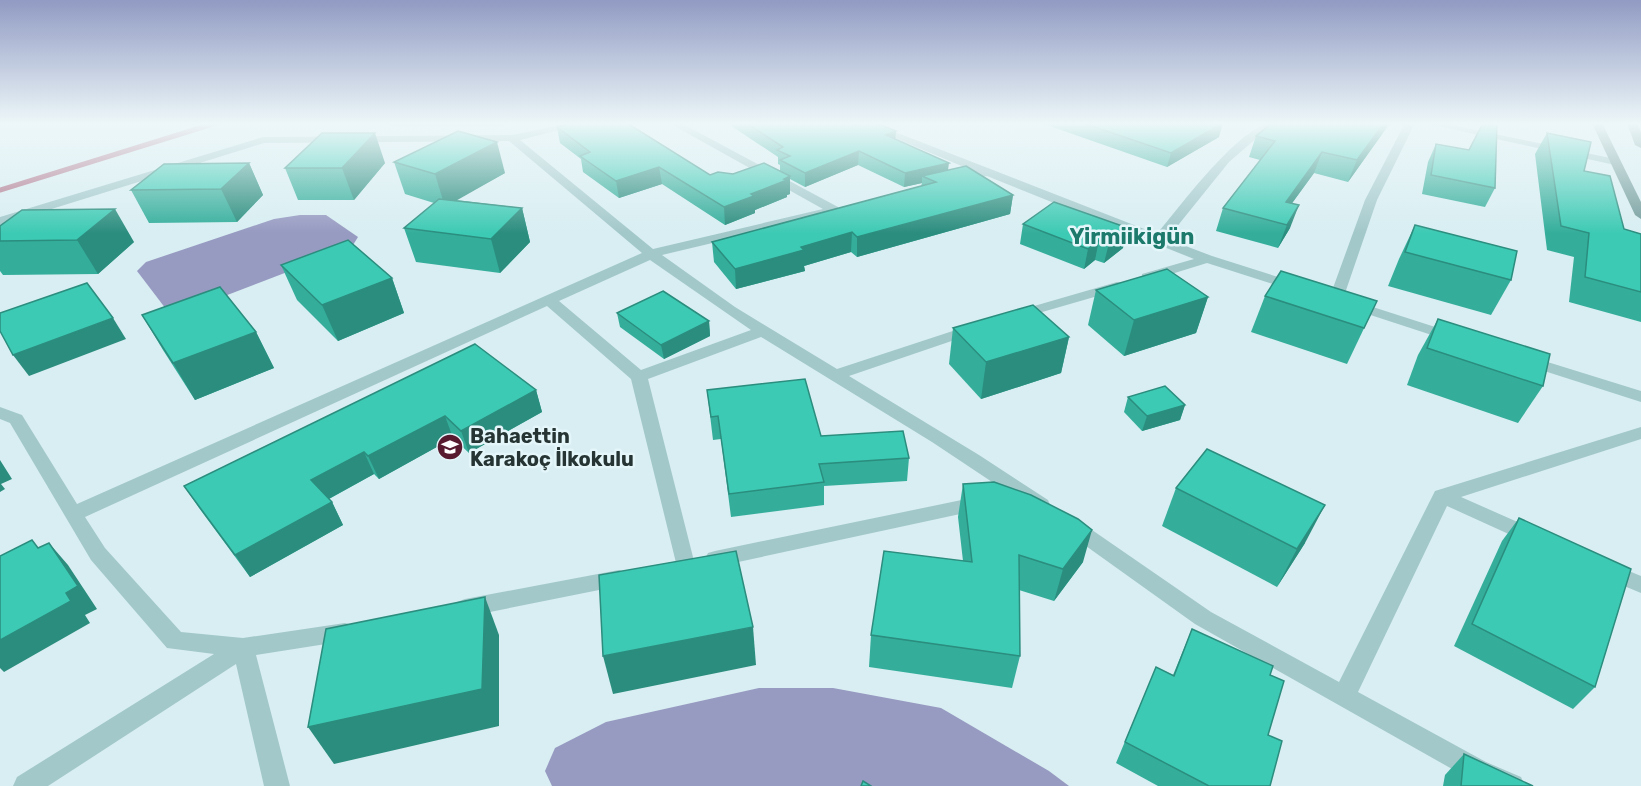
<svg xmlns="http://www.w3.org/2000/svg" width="1641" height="786" viewBox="0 0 1641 786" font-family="Rubik,sans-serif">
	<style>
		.green { fill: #979ac1 }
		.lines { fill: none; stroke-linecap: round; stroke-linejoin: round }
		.stream { stroke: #b0768b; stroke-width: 5 }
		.minor { fill: #a3c8ca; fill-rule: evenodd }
		.secondary { fill: #759d9c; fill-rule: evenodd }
		.wall { fill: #34ae9b }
		.shaded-wall { fill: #2b8d7e }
		.building { fill: #3dcab4; stroke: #2b8d7e; stroke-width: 1.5 }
		.labels { text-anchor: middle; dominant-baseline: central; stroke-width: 5; stroke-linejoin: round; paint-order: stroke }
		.poi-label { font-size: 20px; font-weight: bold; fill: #263533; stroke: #e4f6fa; text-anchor: start }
		.far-district-label { font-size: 22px; font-weight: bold; fill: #1b7a6b; stroke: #e4f6fa }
	</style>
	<rect width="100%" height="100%" fill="#d8eef2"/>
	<g class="green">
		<path d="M300 215H326L358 237 353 245 329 256 183 312 169 313 137 271 146 262 274 219Z"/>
		<path d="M759 688H833L941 708 1049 771 1069 786H552L545 771 555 748 606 722Z"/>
	</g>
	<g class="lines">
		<g class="stream">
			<path d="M391 123H504"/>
			<path d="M0 190 216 123"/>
		</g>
		<g class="minor">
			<path d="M570 123H588L520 140 653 249 823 209 669 123H681L838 207V213L662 255 735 307 837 369 968 326H978L981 329 978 332 849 376 979 455 1048 500 1050 505 1048 510H1034L932 442 761 337 648 379 695 565 692 571 685 573 678 571 631 379 547 306 85 517 105 548 181 632 243 638 345 623 353 625 356 632 353 639 345 641 256 655 290 786H264L236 664 48 786H13L17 777 214 654 167 648 91 560 10 423 0 419V407L22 415 77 504 642 253 509 141 264 143 0 225V217L263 137 512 135ZM650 260 751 330 641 370 559 301Z"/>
			<path d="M859 123H872L1157 234C1179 208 1241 123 1274 123L1229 162 1167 239 1212 256 1300 284 1302 287 1295 291 1207 263 1152 280H1142V274L1194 259 987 176 956 182V176L976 172Z"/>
			<path d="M1405 123H1415L1377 200 1343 299 1341 302H1331L1329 299 1365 200Z"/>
			<path d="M1424 123H1442L1615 159 1621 162 1615 165Z"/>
			<path d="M1117 282 1122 283 1124 286 1122 289 1018 319 1011 315 1013 312Z"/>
			<path d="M1351 300 1457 334 1460 337 1452 342 1447 340 1346 307 1344 304Z"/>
			<path d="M1525 355 1641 391V402L1519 363 1517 360 1519 357Z"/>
			<path d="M1641 427V439L1461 497 1538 531 1541 536 1538 541 1531 544 1524 541 1447 506 1358 692 1486 762 1521 777 1525 786H1484L1468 778 1195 624 1065 531 1062 526 1065 521 1072 519 1079 521 1211 612 1339 682 1435 491Z"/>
			<path d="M981 496 988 498 990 503 988 508 715 567 708 565 705 559 708 553 715 551Z"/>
			<path d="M1607 562 1641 576V593L1600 576 1597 570 1600 564Z"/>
			<path d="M619 570 626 572 629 578 626 584 619 586 465 617 457 614 454 608 457 602 465 599Z"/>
		</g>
		<g class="secondary">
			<path d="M1592 123H1602L1641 202V219L1635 215Z"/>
			<path d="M1627 123H1637L1641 132V148L1635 145Z"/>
		</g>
	</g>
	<g class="wall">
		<path d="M727 123H852L895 139 948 170 1013 195 1010 214 857 257 851 252 804 266 805 271 736 289 714 262 712 242 921 186 922 183 904 187 858 165 805 187 790 179V194L787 195V197L755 210V213L725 225 662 184 619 198 583 172 581 159 560 143 557 127 710 175 780 171V165L778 164V157Z"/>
		<path d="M1041 123H1153L1219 137 1167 167Z"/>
		<path d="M1272 123H1390L1348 182 1314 173 1292 203 1290 228 1278 248 1216 231 1223 208 1260 160 1249 157 1256 136Z"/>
		<path d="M1547 133 1584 171 1624 229 1641 234V322L1569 302 1574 257 1547 250 1535 154Z"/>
		<path d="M1436 144 1495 188 1485 207 1422 194 1428 162Z"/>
		<path d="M394 162 505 173 456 200 522 208 530 242 500 273 416 262 404 228 434 203 405 194Z"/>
		<path d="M249 163 263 195 237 222 149 223 131 190Z"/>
		<path d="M385 163 354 200H298L285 168Z"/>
		<path d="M1054 202 1123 248 1104 263 1095 260 1084 269 1020 244 1023 224Z"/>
		<path d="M1415 225 1511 280 1491 315 1388 286 1399 259Z"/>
		<path d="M0 226 134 242 98 274 3 275 0 271Z"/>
		<path d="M281 265 392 278 404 313 338 341 297 300Z"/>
		<path d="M1096 290 1208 297 1196 333 1124 356 1088 325Z"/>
		<path d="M1265 296 1377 301 1347 364 1251 332Z"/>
		<path d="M617 313 709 321 710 336 664 359 620 327Z"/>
		<path d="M142 315 256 332 274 368 195 400 163 350Z"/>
		<path d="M1438 319 1543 386 1518 423 1407 385 1418 355Z"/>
		<path d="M953 328 1069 337 1061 373 981 399 949 364Z"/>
		<path d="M536 390 542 412 469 453 453 438 379 479 374 474 329 499 332 502 343 525 250 577 199 508 184 486Z"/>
		<path d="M707 390 821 436 909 458 907 481 824 486V505L731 517 721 439 713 440Z"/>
		<path d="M1128 397 1185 405 1180 420 1142 431 1124 412Z"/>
		<path d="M963 484 1083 562 1054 601 1019 590 1020 656 1012 688 869 667 871 635 963 561 958 517Z"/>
		<path d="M1176 488 1305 543 1277 587 1162 526Z"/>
		<path d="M1519 518 1595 687 1573 709 1454 646 1502 541Z"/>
		<path d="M1192 629 1270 675 1268 735 1270 786H1158L1116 763 1156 667 1173 675Z"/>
		<path d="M1464 754 1533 786H1443L1445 775Z"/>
	</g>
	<g class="shaded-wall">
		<path d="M1223 123 1219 137 1167 167 1171 153Z"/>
		<path d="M1384 123H1390L1348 182 1357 160Z"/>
		<path d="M896 131 895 145 886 135Z"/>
		<path d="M375 133 385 163 354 200 342 168Z"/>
		<path d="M497 142 505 173 445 207 435 174Z"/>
		<path d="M859 151 858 165 805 187V173Z"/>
		<path d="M1322 152 1314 173 1277 224 1286 202Z"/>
		<path d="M249 163 263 195 237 222 221 189Z"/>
		<path d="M949 163 947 177 922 176V183L904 187 905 173Z"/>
		<path d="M659 167 662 184 619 198 616 181Z"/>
		<path d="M790 176V194L787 195V197L755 210V213L725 225 724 207 751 194Z"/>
		<path d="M1013 195 1010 214 857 257V237Z"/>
		<path d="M1299 205 1290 228 1278 248 1287 225Z"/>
		<path d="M522 208 530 242 500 273 491 239Z"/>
		<path d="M115 209 134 242 98 274 77 240Z"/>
		<path d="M1128 228 1123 248 1104 263 1109 243Z"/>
		<path d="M852 232 851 252 804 266 805 271 736 289 735 269 801 247Z"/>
		<path d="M1099 240 1095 260 1084 269 1088 249Z"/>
		<path d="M392 278 404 313 338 341 322 305Z"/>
		<path d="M1208 297 1196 333 1124 356 1134 320Z"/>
		<path d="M113 318 126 339 29 376 13 355Z"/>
		<path d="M709 321 710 336 664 359 661 345Z"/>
		<path d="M256 332 274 368 195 400 173 363Z"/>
		<path d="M1069 337 1061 373 981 399 986 362Z"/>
		<path d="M536 390 542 412 469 453 461 431Z"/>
		<path d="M1185 405 1180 420 1142 431 1147 416Z"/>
		<path d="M445 416 453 438 379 479 368 456Z"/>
		<path d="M364 452 374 474 323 502 311 480Z"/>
		<path d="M0 460 12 479 1 484 5 489 0 492Z"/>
		<path d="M332 502 343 525 250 577 235 555Z"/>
		<path d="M1325 505 1305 543 1277 587 1297 549Z"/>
		<path d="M1092 530 1083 562 1054 601 1063 569Z"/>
		<path d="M49 543 68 565 97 609 85 615 90 623 4 672 0 668V640L66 593Z"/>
		<path d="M485 597 499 635V726L334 764 308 727Z"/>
		<path d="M753 627 756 665 613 694 603 656Z"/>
	</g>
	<g class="building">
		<path d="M571 123H627L710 175 718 172 733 174 764 163 790 176 784 179 787 180 751 194 754 196 724 207 659 167 616 181 580 156 590 152 557 127Z"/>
		<path d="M746 123H852L856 125 861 123H876L896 131 886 135 949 163 905 173 859 151 805 173 780 160 790 156 777 150 783 147Z"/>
		<path d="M1083 123H1153L1159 124 1161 123H1223L1171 153Z"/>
		<path d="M1272 123H1384L1357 160 1322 152 1286 202 1299 205 1287 225 1223 208 1275 141 1256 136Z"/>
		<path d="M1483 123H1497L1495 188 1431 175 1436 144 1469 150Z"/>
		<path d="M458 131 497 142 435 174 394 162Z"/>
		<path d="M322 133H375L342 168H285Z"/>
		<path d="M1547 133 1591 142 1584 171 1610 176 1624 229 1641 234V292L1585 277 1589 233 1561 226Z"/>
		<path d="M249 163 221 189 131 190 164 164Z"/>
		<path d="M966 166 1013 195 857 237 852 232 801 247 804 250 735 269 712 242 936 182 922 176Z"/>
		<path d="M439 199 522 208 491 239 404 228Z"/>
		<path d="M1054 202 1128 228 1109 243 1099 240 1088 249 1023 224Z"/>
		<path d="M115 209 77 240 0 241V226L22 210Z"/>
		<path d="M1415 225 1517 251 1511 280 1405 252Z"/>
		<path d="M348 240 392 278 322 305 281 265Z"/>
		<path d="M1167 269 1208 297 1134 320 1096 290Z"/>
		<path d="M1281 271 1377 301 1364 328 1265 296Z"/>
		<path d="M87 283 113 318 13 355 0 331V313Z"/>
		<path d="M220 287 256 332 173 363 142 315Z"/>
		<path d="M663 291 709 321 661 345 617 313Z"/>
		<path d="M1033 305 1069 337 986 362 953 328Z"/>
		<path d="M1438 319 1550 354 1543 386 1427 348Z"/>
		<path d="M475 344 536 390 461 431 445 416 368 456 364 452 311 480 332 502 235 555 184 486Z"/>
		<path d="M805 379 821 436 903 431 909 458 819 464 824 482 729 494 718 416 711 417 707 390Z"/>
		<path d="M1165 386 1185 405 1147 416 1128 397Z"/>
		<path d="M1207 449 1325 505 1297 549 1176 488Z"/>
		<path d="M994 482 1031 495 1078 519 1092 530 1063 569 1019 555 1020 656 871 635 884 551 972 562 963 484Z"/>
		<path d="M1519 518 1631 569 1595 687 1472 624Z"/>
		<path d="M32 540 38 548 49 543 78 586 66 593 71 601 0 640V556Z"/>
		<path d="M736 551 753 627 603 656 599 575Z"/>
		<path d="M485 597 482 689 308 727 326 629Z"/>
		<path d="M1192 629 1273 666 1270 675 1284 681 1268 735 1282 741 1270 786H1209L1125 742 1156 667 1174 676Z"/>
		<path d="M1464 754 1533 786H1461Z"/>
		<path d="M863 781 871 786H861Z"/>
	</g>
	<linearGradient id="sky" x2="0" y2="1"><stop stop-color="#919bc3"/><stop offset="0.53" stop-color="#edf7f9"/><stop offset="1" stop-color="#edf7f9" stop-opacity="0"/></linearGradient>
	<rect width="1641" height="233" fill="url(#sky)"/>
	<defs>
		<symbol id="school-disc" viewBox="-11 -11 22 22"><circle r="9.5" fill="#571a2f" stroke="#e4f6fa"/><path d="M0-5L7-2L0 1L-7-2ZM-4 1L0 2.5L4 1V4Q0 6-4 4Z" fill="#fff"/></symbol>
	</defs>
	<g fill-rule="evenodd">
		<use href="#school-disc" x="435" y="432" width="30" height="30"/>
	</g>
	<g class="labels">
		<g class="poi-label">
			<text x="470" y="436">Bahaettin<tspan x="470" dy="23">Karakoç İlkokulu</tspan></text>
		</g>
		<g class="far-district-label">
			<text x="1132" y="236">Yirmiikigün</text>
		</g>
	</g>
</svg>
